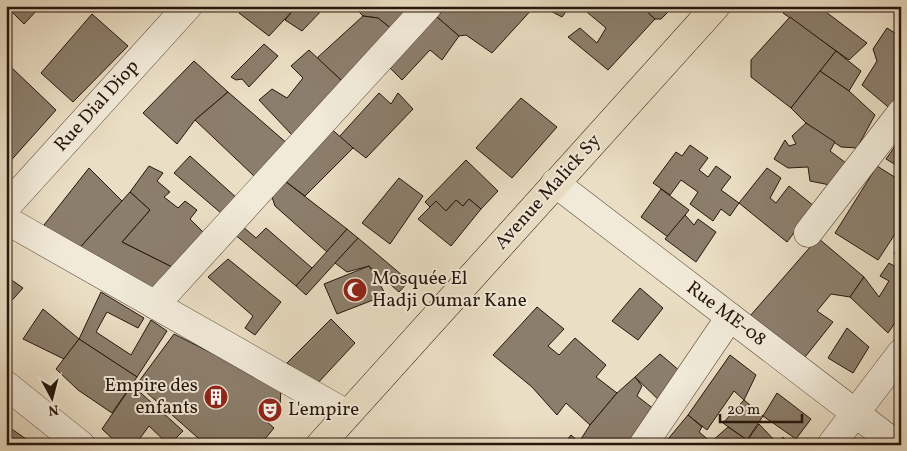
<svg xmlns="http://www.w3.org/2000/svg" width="907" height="451" viewBox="0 0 907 451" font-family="Vollkorn,serif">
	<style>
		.building { fill: #8c7e6c; stroke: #26150c }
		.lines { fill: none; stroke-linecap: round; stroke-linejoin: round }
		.minor-casing { stroke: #57473a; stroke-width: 29 }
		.major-casing { stroke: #26150c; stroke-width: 29 }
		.minor { stroke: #f1ead9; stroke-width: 28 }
		.major { stroke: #eadec4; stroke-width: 28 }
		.labels { text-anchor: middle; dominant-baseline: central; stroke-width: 4; stroke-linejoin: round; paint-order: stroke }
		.street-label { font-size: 19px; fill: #26150c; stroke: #f1ead9 }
		.poi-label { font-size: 19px; fill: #26150c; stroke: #f1ead9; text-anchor: start }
	</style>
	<rect width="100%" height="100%" fill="#eadec4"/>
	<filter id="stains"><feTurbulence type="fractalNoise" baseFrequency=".004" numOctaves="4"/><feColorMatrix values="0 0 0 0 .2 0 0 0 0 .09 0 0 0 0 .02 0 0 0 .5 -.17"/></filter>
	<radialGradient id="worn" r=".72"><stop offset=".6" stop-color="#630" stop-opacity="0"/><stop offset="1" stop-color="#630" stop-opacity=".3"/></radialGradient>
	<g class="building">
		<path d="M6 6H41L24 24Z"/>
		<path d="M245 6H297L269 36 239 13Z"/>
		<path d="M297 6H337L332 12 325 7 302 31 285 20Z"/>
		<path d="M353 6H397L406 17 393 30 378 18 363 16Z"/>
		<path d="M397 6H416L406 17Z"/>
		<path d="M447 6H535L492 53 466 35 459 36 437 17Z"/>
		<path d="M541 6H570L562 17Z"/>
		<path d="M584 6H608L618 10 623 6H641L655 19 608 70 568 37 580 28 597 43 606 28 582 8Z"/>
		<path d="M641 6H672V8L661 19H655Z"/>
		<path d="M789 6H825L822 9 867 43 849 60 783 13Z"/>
		<path d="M92 14 128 46 73 102 41 73Z"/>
		<path d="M363 16 378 18 393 30 342 81 317 58Z"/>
		<path d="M437 17 459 36 442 60 430 50 402 80 388 66Z"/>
		<path d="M790 17 836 51 791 108 751 77V60Z"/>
		<path d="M887 28 901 37V100L893 111 862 85 877 61 873 49Z"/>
		<path d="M264 44 278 56 249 87 242 79 236 80 231 77Z"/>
		<path d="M309 50 342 81 292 135 259 100 272 89 287 98 303 78 291 66Z"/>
		<path d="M836 51 861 71 849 91 820 71Z"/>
		<path d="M194 61 228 92 195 120 177 144 143 113Z"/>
		<path d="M11 67 56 110 6 166V72Z"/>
		<path d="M820 71 849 91 875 115 857 148 841 147 806 123 791 108Z"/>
		<path d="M228 92 289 145 254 176 195 120Z"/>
		<path d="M379 93 391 104 398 93 413 109 366 158 339 137Z"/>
		<path d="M521 98 557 127 512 178 476 148Z"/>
		<path d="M806 123 835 142 830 151 846 163 830 185 810 181 808 167 788 168 774 159 785 140 789 146 796 144 792 136Z"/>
		<path d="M328 126 353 148 305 196 281 178Z"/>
		<path d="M901 138V168L886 159Z"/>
		<path d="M690 145 708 158 699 170 708 177 716 166 731 177 721 190 739 203 730 216 721 209 713 221 690 204 698 192 681 180 670 195 653 183 676 152 682 156Z"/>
		<path d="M190 156 239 200 221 213 174 173Z"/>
		<path d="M466 160 498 191 481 209 469 199 463 206 456 200 446 211 436 201 430 207 425 202Z"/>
		<path d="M149 166 163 173 157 181 170 192 164 197 178 208 185 201 197 210 190 219 203 232 172 267 122 242 150 210 130 192Z"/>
		<path d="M877 166 901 181V225L878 260 835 233Z"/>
		<path d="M89 168 122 201 75 253 44 225Z"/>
		<path d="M767 168 781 178 770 198 776 203 789 186 814 206 787 242 739 203Z"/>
		<path d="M281 178 347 229 327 252 275 206 271 194Z"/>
		<path d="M399 178 423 196 390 244 362 223Z"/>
		<path d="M661 189 689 210 668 237 641 217Z"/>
		<path d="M130 192 150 210 122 242 172 267 148 293 75 253Z"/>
		<path d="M469 199 481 209 451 246 418 219 436 201 446 211 456 200 463 206Z"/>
		<path d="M685 215 694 225 698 219 716 232 696 262 665 239Z"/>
		<path d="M242 226 256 238 266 228 312 268 296 286 233 233Z"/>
		<path d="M347 229 358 238 306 295 296 286Z"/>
		<path d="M358 238 409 281 399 292 369 266 347 272 335 263Z"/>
		<path d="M818 238 864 277 850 297 831 294 817 311 833 322 805 357 750 316Z"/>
		<path d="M901 243V258L894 253Z"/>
		<path d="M228 259 281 302 255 335 245 328 253 316 208 277Z"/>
		<path d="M889 263 901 270V314L888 333 850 297 864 277 879 297 889 281 880 276Z"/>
		<path d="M369 266 386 295 337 314 324 284Z"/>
		<path d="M6 276 23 288 6 307Z"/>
		<path d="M640 288 663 308 638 340 612 321Z"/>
		<path d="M101 292 144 318 138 328 107 312 96 332 131 355 151 320 167 331 137 377 79 339Z"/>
		<path d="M537 307 564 329 548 346 559 355 575 338 606 365 596 377 617 393 590 425 566 403 557 415 532 387 493 355Z"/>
		<path d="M43 309 79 339 64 359 23 339Z"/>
		<path d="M331 319 355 343 316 385 287 363Z"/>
		<path d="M847 328 869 347 853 373 828 358Z"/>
		<path d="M174 334 281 388 280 406 265 420 274 428 260 445H206L137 384Z"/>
		<path d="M79 339 137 377 112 413 78 390 56 369Z"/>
		<path d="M660 354 687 377 664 405 635 377Z"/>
		<path d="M730 355 756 375 744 400 734 391 707 430 688 415Z"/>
		<path d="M635 377 642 386 637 396 659 413 631 445H563L571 435 579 442 590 425 617 393Z"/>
		<path d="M132 385 183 431 169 445 149 426 135 445H119L102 429Z"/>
		<path d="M777 393 811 419 796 439 763 416Z"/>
		<path d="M744 400 763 416 747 440 723 423Z"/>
		<path d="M688 415 702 427 699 432 711 442 708 445H663Z"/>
		<path d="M759 424 778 444 783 437 790 445H744Z"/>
		<path d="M9 427 26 439 23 445H6V434Z"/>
		<path d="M728 427 747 440 743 445H714L711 442Z"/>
	</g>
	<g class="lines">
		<defs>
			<g id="minor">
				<path d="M555 183 897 445"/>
				<path d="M6 207 188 6"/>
				<path d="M6 220 347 414"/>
				<path d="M808 233 901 113"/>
				<path d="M155 305 428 6"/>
				<path d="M6 385 81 445"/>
				<path d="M643 445 730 317"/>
				<path d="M831 445 901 353"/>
			</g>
			<path id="major" d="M320 445 716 6"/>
		</defs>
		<use href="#minor" class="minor-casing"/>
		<use href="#major" class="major-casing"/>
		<use href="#minor" class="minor"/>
		<use href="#major" class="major"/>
	</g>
	<defs>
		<symbol id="mosque-disc" viewBox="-11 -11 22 22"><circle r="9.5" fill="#8f2418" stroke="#f1ead9"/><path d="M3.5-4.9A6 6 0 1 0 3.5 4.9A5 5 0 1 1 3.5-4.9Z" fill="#fff"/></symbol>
		<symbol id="building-disc" viewBox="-11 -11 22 22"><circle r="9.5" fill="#8f2418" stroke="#f1ead9"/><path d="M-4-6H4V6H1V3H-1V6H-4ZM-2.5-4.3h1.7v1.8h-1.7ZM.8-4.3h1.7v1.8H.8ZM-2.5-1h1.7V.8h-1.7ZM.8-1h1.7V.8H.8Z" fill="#fff"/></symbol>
		<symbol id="theatre-disc" viewBox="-11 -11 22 22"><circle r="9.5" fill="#8f2418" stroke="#f1ead9"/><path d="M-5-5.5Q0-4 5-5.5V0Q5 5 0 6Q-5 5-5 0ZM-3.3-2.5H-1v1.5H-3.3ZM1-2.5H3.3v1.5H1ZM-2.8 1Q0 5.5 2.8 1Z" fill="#fff"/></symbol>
	</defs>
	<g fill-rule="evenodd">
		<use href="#mosque-disc" x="341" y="276" width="28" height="28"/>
		<use href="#building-disc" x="202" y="383" width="28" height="28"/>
		<use href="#theatre-disc" x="256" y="396" width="28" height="28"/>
	</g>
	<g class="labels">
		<g class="street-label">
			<text transform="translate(97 106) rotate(-48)">Rue Dial Diop</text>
			<text transform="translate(548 192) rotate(-48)">Avenue Malick Sy</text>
			<text transform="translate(726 314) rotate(37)">Rue ME-08</text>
		</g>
		<g class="poi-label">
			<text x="372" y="279">Mosquée El<tspan x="372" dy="22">Hadji Oumar Kane</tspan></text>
			<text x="198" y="386" text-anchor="end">Empire des<tspan x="198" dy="22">enfants</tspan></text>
			<text x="288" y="410">L'empire</text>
		</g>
	</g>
	<rect width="907" height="451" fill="none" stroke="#eadec4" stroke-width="25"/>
	<rect x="8" y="8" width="892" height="436" fill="none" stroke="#26150c" stroke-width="2.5"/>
	<rect x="12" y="12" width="882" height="426" fill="none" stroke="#26150c"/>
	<g transform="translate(52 398) rotate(173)" stroke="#f1ead9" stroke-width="4" paint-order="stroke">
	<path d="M0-4L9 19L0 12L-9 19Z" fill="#26150c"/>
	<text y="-8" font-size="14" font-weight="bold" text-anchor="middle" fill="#26150c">N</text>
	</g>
	<path d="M720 414v8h82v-8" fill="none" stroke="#26150c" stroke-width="2.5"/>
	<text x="727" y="414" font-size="15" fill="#26150c" stroke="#f1ead9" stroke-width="4" paint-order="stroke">20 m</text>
	<rect width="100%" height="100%" filter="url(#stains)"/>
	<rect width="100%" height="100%" fill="url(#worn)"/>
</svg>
